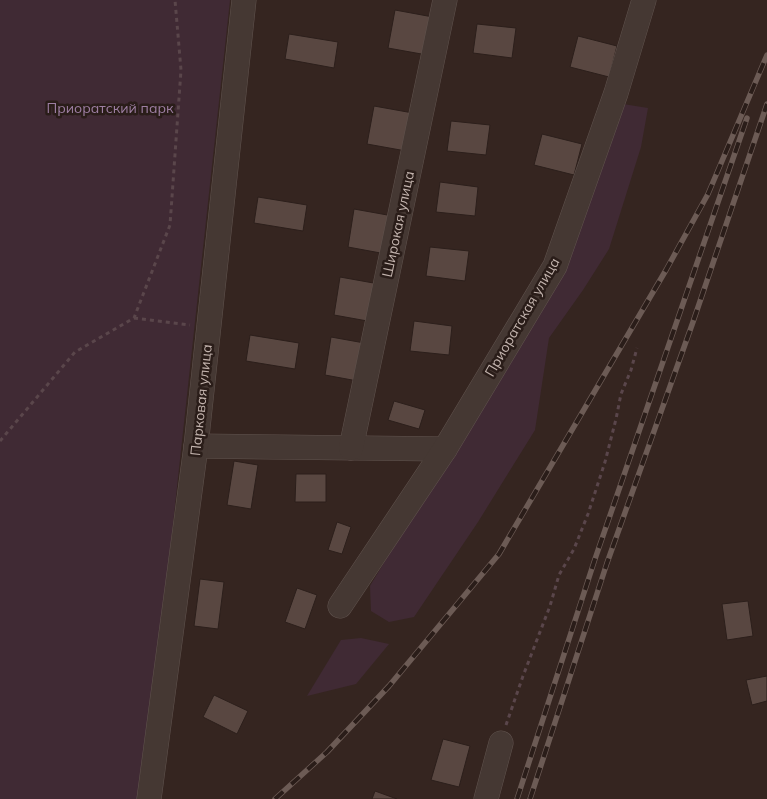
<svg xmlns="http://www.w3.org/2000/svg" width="767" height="799" viewBox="0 0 767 799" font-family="Mulish,sans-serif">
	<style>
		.green { fill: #402a34 }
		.building { fill: #594741; stroke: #2c1f1b }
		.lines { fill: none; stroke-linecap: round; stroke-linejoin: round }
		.minor-casing { stroke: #60534e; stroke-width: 25 }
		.path { stroke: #5a464b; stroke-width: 3; stroke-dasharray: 4 4; stroke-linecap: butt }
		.minor { stroke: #453833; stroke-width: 24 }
		.rail-casing { stroke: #6c5b55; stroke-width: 5.5 }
		.rail { stroke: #2a1d19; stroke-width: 4; stroke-dasharray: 11; stroke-linecap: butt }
		.labels { text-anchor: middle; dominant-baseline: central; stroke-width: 5; stroke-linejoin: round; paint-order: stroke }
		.park-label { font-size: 14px; fill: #9d7ea2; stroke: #2a1d19 }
		.street-label { font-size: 14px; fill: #c2b3ad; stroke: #2a1d19 }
	</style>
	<rect width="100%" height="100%" fill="#352520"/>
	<g class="green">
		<path d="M0 0H230L143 799H0Z"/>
		<path d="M623 104 648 108 641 147 609 249 583 290 549 338 535 430 478 522 414 617 389 622 371 611 370 586 501 367Z"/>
		<path d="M361 638 389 644 356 684 307 696 341 640Z"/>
	</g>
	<g class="building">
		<path d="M395 10 433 17 427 55 388 48Z"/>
		<path d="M477 24 516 28 512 58 473 53Z"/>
		<path d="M289 34 338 42 334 68 285 59Z"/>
		<path d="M578 36 617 46 609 77 570 67Z"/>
		<path d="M374 106 413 113 406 151 367 144Z"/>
		<path d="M451 121 490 125 486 155 447 151Z"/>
		<path d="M542 134 582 144 574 175 534 165Z"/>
		<path d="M440 182 478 187 475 216 436 212Z"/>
		<path d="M258 197 307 205 303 231 254 223Z"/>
		<path d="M354 209 393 216 386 254 348 247Z"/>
		<path d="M430 247 469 251 465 281 426 276Z"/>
		<path d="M340 277 379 284 373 322 334 315Z"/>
		<path d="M414 321 452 326 449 355 410 351Z"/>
		<path d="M250 335 299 343 295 369 246 361Z"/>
		<path d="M331 337 370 344 363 382 325 375Z"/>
		<path d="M394 401 425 410 419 429 388 420Z"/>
		<path d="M234 461 258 465 251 509 227 505Z"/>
		<path d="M296 474H326V502H295Z"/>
		<path d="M337 522 351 527 342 554 328 550Z"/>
		<path d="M200 579 224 582 218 629 194 626Z"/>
		<path d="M297 588 317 595 305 629 285 622Z"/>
		<path d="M748 601 753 636 727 640 722 604Z"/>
		<path d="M767 676V701L752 705 746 680Z"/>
		<path d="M214 695 248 711 237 734 203 717Z"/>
		<path d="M443 739 470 746 459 787 431 780Z"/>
		<path d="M375 791 397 799H372Z"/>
	</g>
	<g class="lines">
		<defs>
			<g id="minor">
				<path d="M196 446 445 449"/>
				<path d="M351 448 445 0"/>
				<path d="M340 606 445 449 555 266 616 93 644 0"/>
				<path d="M149 799 196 446 244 0"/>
				<path d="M486 799 501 743"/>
			</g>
		</defs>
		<use href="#minor" class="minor-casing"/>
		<g class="path">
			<path d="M134 318 190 325"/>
			<path d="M0 441 75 352 134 318 170 225 181 70 175 0"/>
			<path d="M506 725 523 676 550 606 559 575 574 549 588 514 605 462 616 419 621 394 631 370 637 348"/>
		</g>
		<use href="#minor" class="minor"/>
		<defs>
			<g id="rail">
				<path d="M275 799 327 752 389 686 499 554 666 270 708 194 767 55"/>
				<path d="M517 799 595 559 747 118"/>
				<path d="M530 799 607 563 693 322 767 104"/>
			</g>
		</defs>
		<use href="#rail" class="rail-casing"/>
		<use href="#rail" class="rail"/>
	</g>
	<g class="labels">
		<g class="park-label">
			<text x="110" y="108">Приоратский парк</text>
		</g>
		<g class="street-label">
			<text transform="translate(398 224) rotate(-78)">Широкая улица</text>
			<text transform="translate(522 317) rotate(-60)">Приоратская улица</text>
			<text transform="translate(201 400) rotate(-84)">Парковая улица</text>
		</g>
	</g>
</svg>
